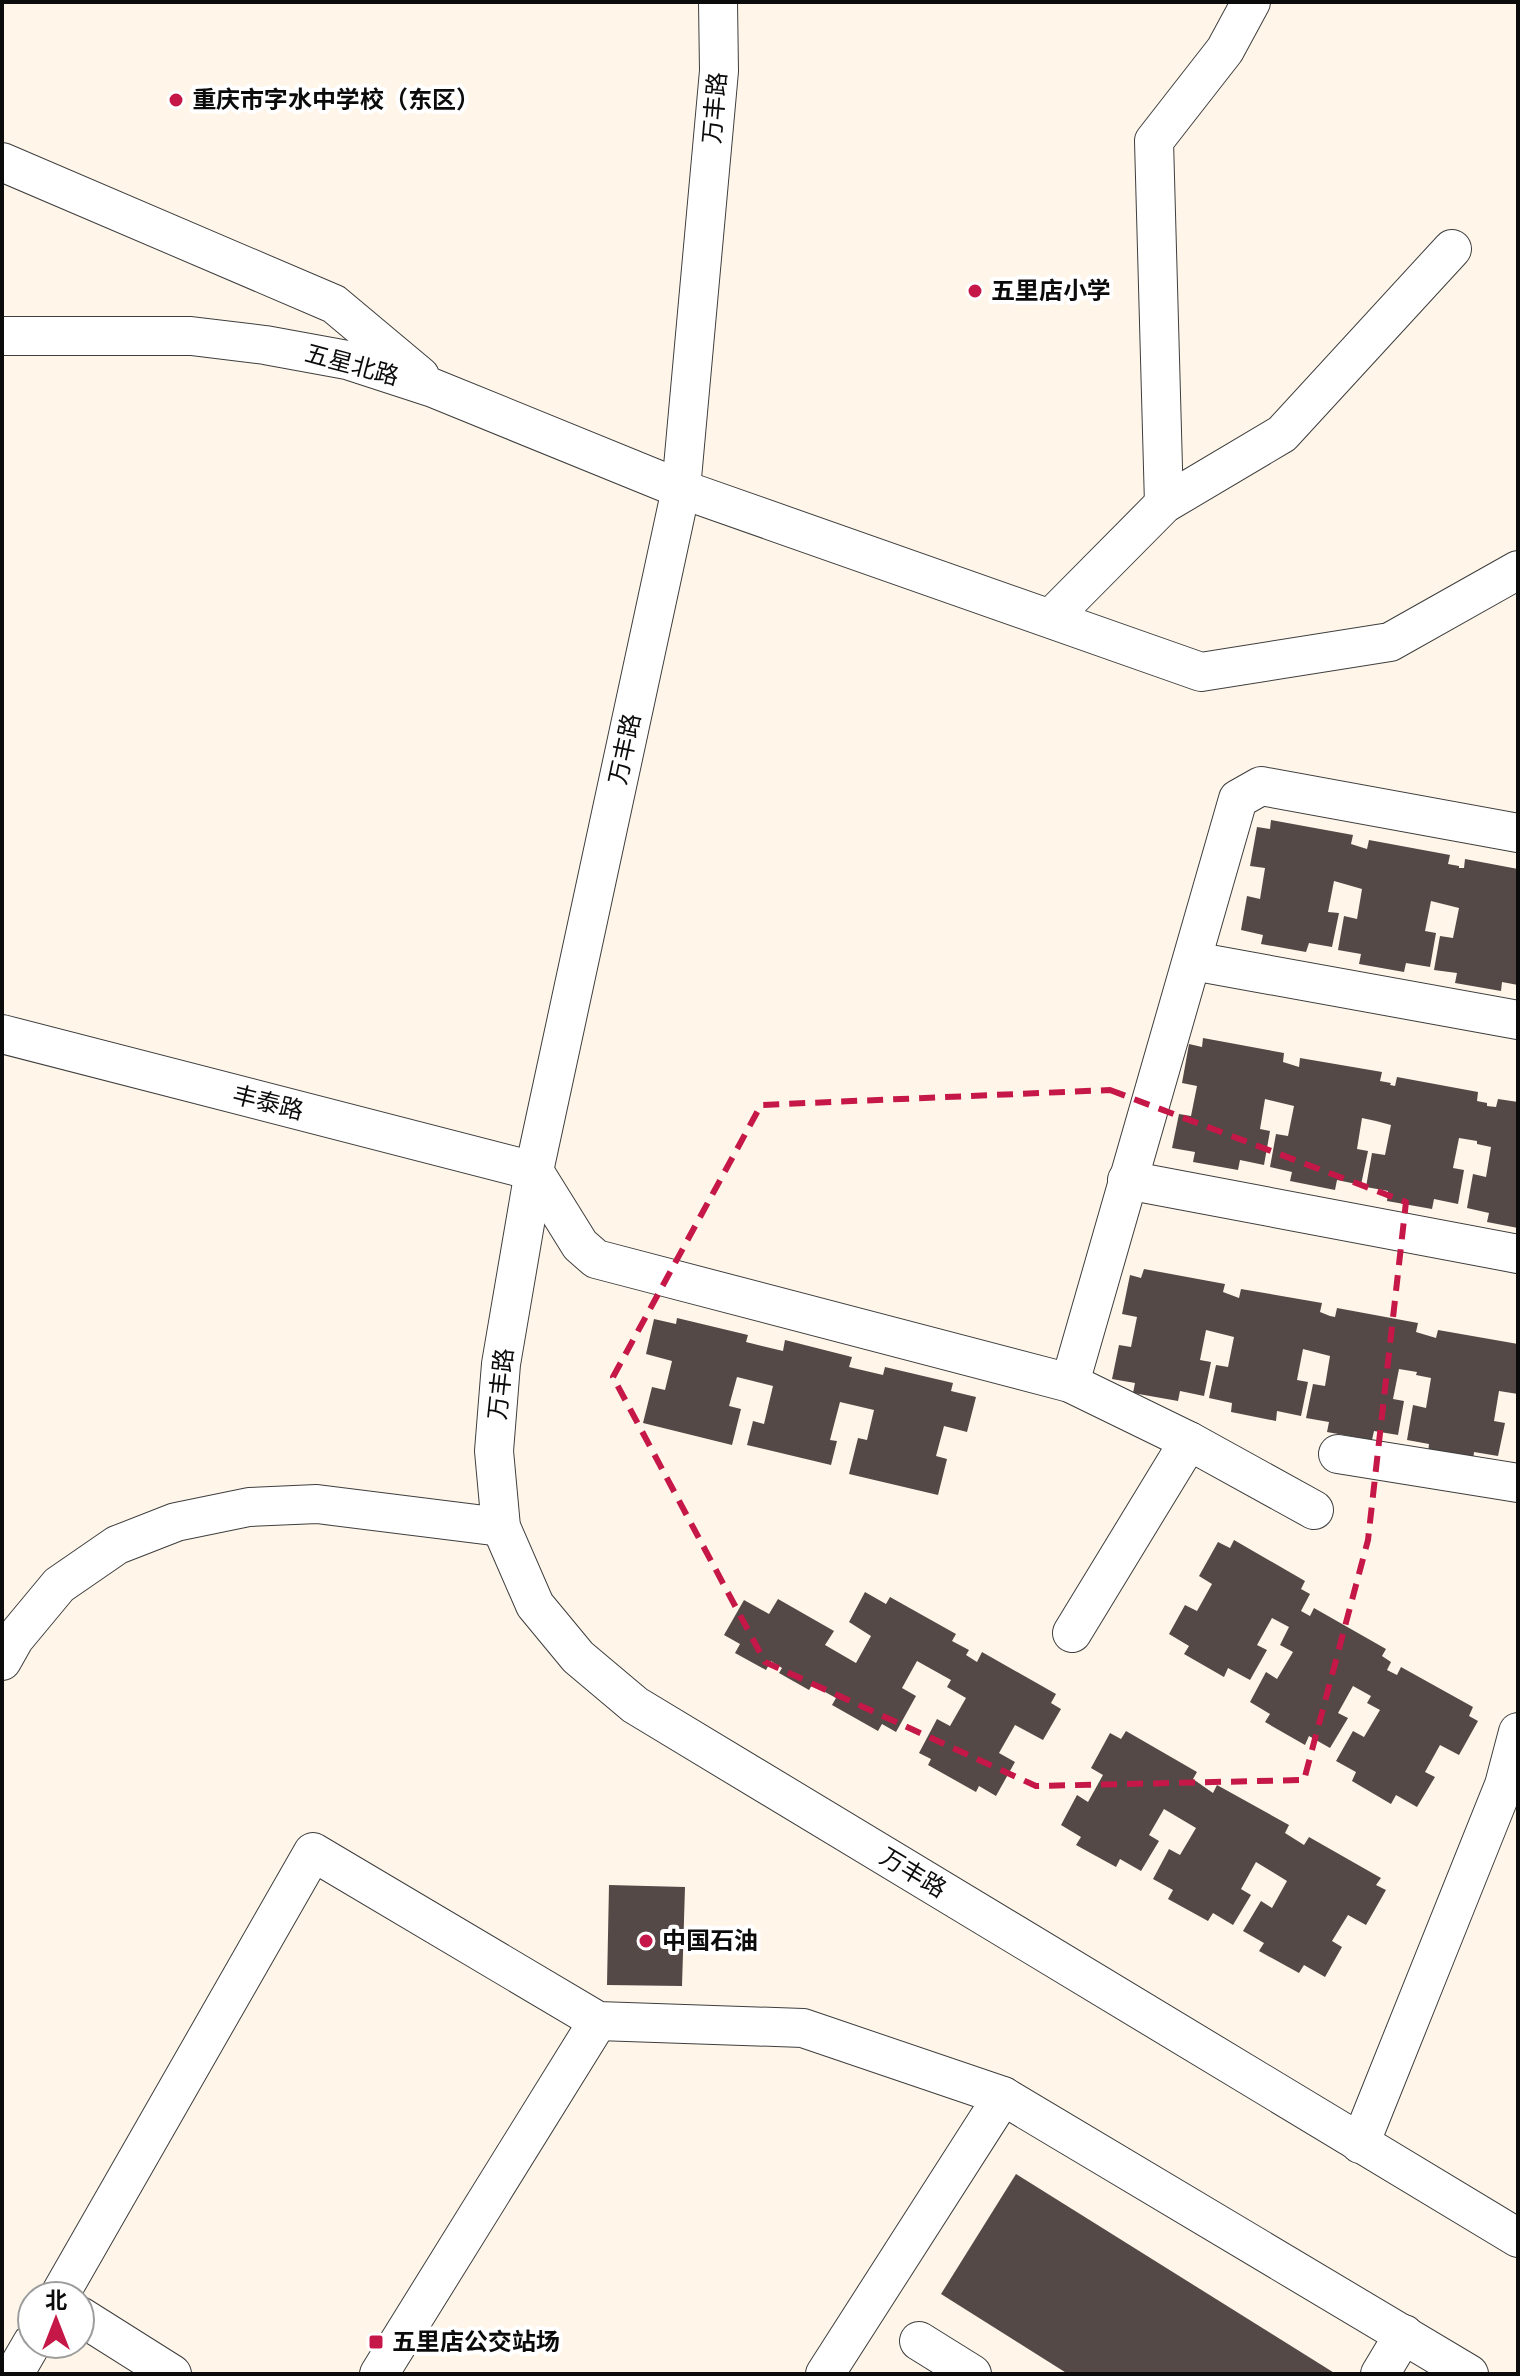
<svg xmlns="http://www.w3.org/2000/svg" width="1520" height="2376" viewBox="0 0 1520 2376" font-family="'Times New Roman','Noto Sans SC',serif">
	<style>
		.building { fill: #544946 }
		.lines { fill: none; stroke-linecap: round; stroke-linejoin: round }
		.minor-casing { stroke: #3e3e3e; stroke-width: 40 }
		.minor { stroke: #fff; stroke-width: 38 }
		.marked { fill: none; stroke: #c61848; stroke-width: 6; stroke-dasharray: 16 10; stroke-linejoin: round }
		.poi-dot { fill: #c61848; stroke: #fff; stroke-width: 3 }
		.labels { text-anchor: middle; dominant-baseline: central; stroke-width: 8; stroke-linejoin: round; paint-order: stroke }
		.poi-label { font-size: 24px; font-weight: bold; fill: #0b0b0b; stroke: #fff; text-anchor: start }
		.street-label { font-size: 24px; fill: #0b0b0b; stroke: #fff }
	</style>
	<rect width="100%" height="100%" fill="#fff6e9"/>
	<g class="building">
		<path d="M1271 820 1353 835 1351 844 1367 849 1369 840 1450 855 1448 864 1459 866V868H1464L1465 859 1518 869V985L1502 982 1501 991 1455 983 1457 973 1434 970 1440 936 1453 938 1459 908 1431 901 1425 931 1436 933 1430 967 1406 963 1404 972 1359 964 1361 954 1338 950 1344 916 1357 919 1362 889 1334 881 1328 912 1339 913 1332 947 1309 943 1306 952 1261 944 1263 935 1241 930 1247 896 1260 899 1265 868 1250 866 1257 827 1270 829Z"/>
		<path d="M1203 1038 1284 1053 1283 1062 1299 1067 1300 1058 1382 1072 1380 1081 1391 1083 1390 1085 1395 1086 1397 1077 1478 1092 1477 1101 1487 1103V1106L1496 1107 1498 1099 1518 1102V1228L1487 1222 1489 1213 1467 1208 1473 1174 1486 1177 1491 1147 1477 1144V1141L1459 1138 1453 1168 1464 1170 1458 1204 1434 1199 1432 1209 1387 1201 1388 1191 1366 1187 1372 1153 1385 1155 1391 1125 1376 1121 1362 1118 1357 1149 1368 1151 1361 1185 1337 1180 1335 1190 1290 1181 1292 1172 1270 1167 1276 1134 1288 1136 1294 1106 1265 1099 1260 1129 1270 1131 1264 1165 1240 1160 1238 1170 1193 1162 1195 1152 1172 1148 1179 1114 1191 1116 1197 1086 1182 1083 1189 1044 1202 1047Z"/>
		<path d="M1144 1269 1225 1284 1223 1292 1239 1298 1241 1289 1322 1303 1320 1312 1330 1316 1335 1317 1337 1308 1418 1323 1416 1332 1436 1338 1438 1330 1518 1344V1394L1499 1391 1494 1421 1505 1423 1498 1456 1474 1452 1473 1462 1428 1453 1429 1444 1407 1440 1413 1405 1426 1408 1431 1378 1416 1375 1417 1372 1399 1369 1393 1399 1404 1401 1398 1435 1374 1431 1372 1440 1327 1432 1329 1422 1306 1418 1313 1384 1325 1386 1330 1356 1303 1349 1297 1380 1308 1382 1301 1416 1277 1411 1276 1421 1231 1412 1232 1403 1209 1398 1216 1365 1228 1367 1234 1337 1206 1330 1200 1360 1211 1362 1204 1396 1180 1391 1178 1401 1133 1393 1135 1383 1112 1379 1119 1345 1131 1347 1137 1317 1122 1314 1130 1275 1141 1278Z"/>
		<path d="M677 1318 748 1335 746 1342 783 1351 785 1340 852 1357 849 1367 883 1375 885 1367 953 1383 951 1391 976 1397 967 1432 944 1426 936 1456 947 1459 938 1495 849 1474 858 1438 867 1440 874 1410 840 1402 830 1440 837 1441 831 1465 747 1445 753 1421 764 1424 773 1386 737 1377 729 1406 741 1409 732 1445 643 1423 652 1387 665 1390 672 1361 646 1354 654 1319 676 1324Z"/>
		<path d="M1234 1540 1305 1581 1301 1589 1310 1594 1301 1611 1310 1616 1314 1608 1386 1649 1382 1656 1391 1662 1387 1670 1397 1675 1401 1667 1473 1707 1469 1716 1478 1721 1459 1755 1440 1745 1425 1772 1435 1777 1417 1807 1396 1795 1391 1804 1352 1781 1356 1772 1336 1761 1353 1731 1364 1737 1380 1710 1367 1703 1371 1696 1353 1686 1338 1713 1348 1718 1330 1748 1309 1736 1305 1745 1265 1722 1270 1714 1250 1702 1266 1672 1277 1679 1293 1652 1280 1645 1289 1627 1272 1618 1257 1645 1267 1650 1250 1680 1228 1668 1224 1677 1184 1654 1189 1646 1169 1634 1185 1605 1197 1611 1212 1584 1199 1576 1218 1542 1230 1548Z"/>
		<path d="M865 1592 886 1604 890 1597 956 1634 952 1641 969 1650 966 1655 977 1662 982 1652 1056 1694 1051 1703 1061 1709 1043 1740 1015 1725 999 1753 1015 1762 996 1796 979 1786 976 1792 928 1765 931 1759 919 1753 937 1719 950 1726 966 1698 947 1687 951 1680 917 1661 902 1688 916 1696 896 1732 882 1724 878 1731 832 1705 836 1698 825 1692 812 1685 809 1690 779 1673 782 1668 771 1661 766 1670 735 1653 740 1644 724 1635 744 1600 769 1614 778 1599 834 1631 825 1645 856 1663 871 1636 849 1622Z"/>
		<path d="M1126 1731 1197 1772 1193 1779 1213 1793 1217 1785 1289 1825 1285 1833 1304 1845 1309 1837 1381 1878 1376 1885 1386 1890 1366 1925 1348 1915 1332 1941 1342 1947 1325 1977 1304 1965 1299 1973 1259 1951 1264 1943 1243 1931 1261 1901 1272 1908 1287 1881 1256 1862 1241 1889 1251 1895 1233 1925 1213 1913 1208 1921 1168 1899 1173 1890 1153 1879 1169 1849 1180 1855 1196 1828 1164 1809 1149 1835 1159 1841 1141 1871 1120 1859 1116 1867 1076 1845 1081 1837 1061 1825 1077 1795 1088 1802 1103 1775 1091 1768 1110 1733 1121 1739Z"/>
		<path d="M609 1885 685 1887 682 1986 607 1985Z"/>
		<path d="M1016 2174 1336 2374H1068L941 2294Z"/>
	</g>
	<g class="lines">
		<defs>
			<g id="minor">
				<path d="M718 2 719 71 681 489 534 1171 501 1364 494 1451 501 1527 535 1605 578 1657 635 1705 1518 2238"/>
				<path d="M2 162 334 304 420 376"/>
				<path d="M2 336H191L265 345 347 360 433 388 681 489 1201 672 1390 642 1518 570"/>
				<path d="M1164 504 1154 141 1225 50 1251 2"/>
				<path d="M1051 618 1164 504 1282 434 1452 249"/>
				<path d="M1193 961 1518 1020"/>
				<path d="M2 1034 534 1171 580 1245 596 1259 1070 1383 1189 1441 1314 1510"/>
				<path d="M1127 1180 1518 1254"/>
				<path d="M1070 1383 1238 799 1261 786 1518 833"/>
				<path d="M1338 1454 1518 1483"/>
				<path d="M1072 1633 1189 1441"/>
				<path d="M2 1661 15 1638 59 1585 117 1545 176 1522 249 1507 317 1504 501 1527"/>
				<path d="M1360 2144 1504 1785 1518 1732"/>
				<path d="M59 2296 313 1852 598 2021 803 2028 1003 2096"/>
				<path d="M80 2316 172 2374"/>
				<path d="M919 2341 972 2374"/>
				<path d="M14 2374 32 2343"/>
				<path d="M379 2374 598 2021"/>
				<path d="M825 2374 1003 2096 1469 2374"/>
				<path d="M1380 2374 1404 2334"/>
			</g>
		</defs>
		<use href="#minor" class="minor-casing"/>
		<use href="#minor" class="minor"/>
	</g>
	<path class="marked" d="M1110 1090 1406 1202 1368 1540 1304 1780 1036 1786 765 1662 613 1377 761 1105Z"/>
	<g class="poi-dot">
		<circle cx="176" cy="100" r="8"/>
		<circle cx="975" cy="291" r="8"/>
		<circle cx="646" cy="1941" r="8"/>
		<rect x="368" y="2334" width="16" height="16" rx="4"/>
	</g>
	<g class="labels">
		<g class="poi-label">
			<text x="192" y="100">重庆市字水中学校（东区）</text>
			<text x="991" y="291">五里店小学</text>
			<text x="662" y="1941">中国石油</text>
			<text x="392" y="2342">五里店公交站场</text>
		</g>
		<g class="street-label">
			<text transform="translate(715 108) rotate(-85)">万丰路</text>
			<text transform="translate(352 365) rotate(15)">五星北路</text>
			<text transform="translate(625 749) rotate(-78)">万丰路</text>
			<text transform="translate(268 1103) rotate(14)">丰泰路</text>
			<text transform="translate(501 1384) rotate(-84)">万丰路</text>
			<text transform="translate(913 1873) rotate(31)">万丰路</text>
		</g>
	</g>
	<rect width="1520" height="2376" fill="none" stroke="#0b0b0b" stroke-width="8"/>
	<g transform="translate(56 2320)"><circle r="38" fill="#ffffff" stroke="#9d9d9d" stroke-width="2"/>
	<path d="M0-6L14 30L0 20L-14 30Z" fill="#c61848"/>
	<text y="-12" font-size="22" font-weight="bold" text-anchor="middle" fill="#0b0b0b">北</text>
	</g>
</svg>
